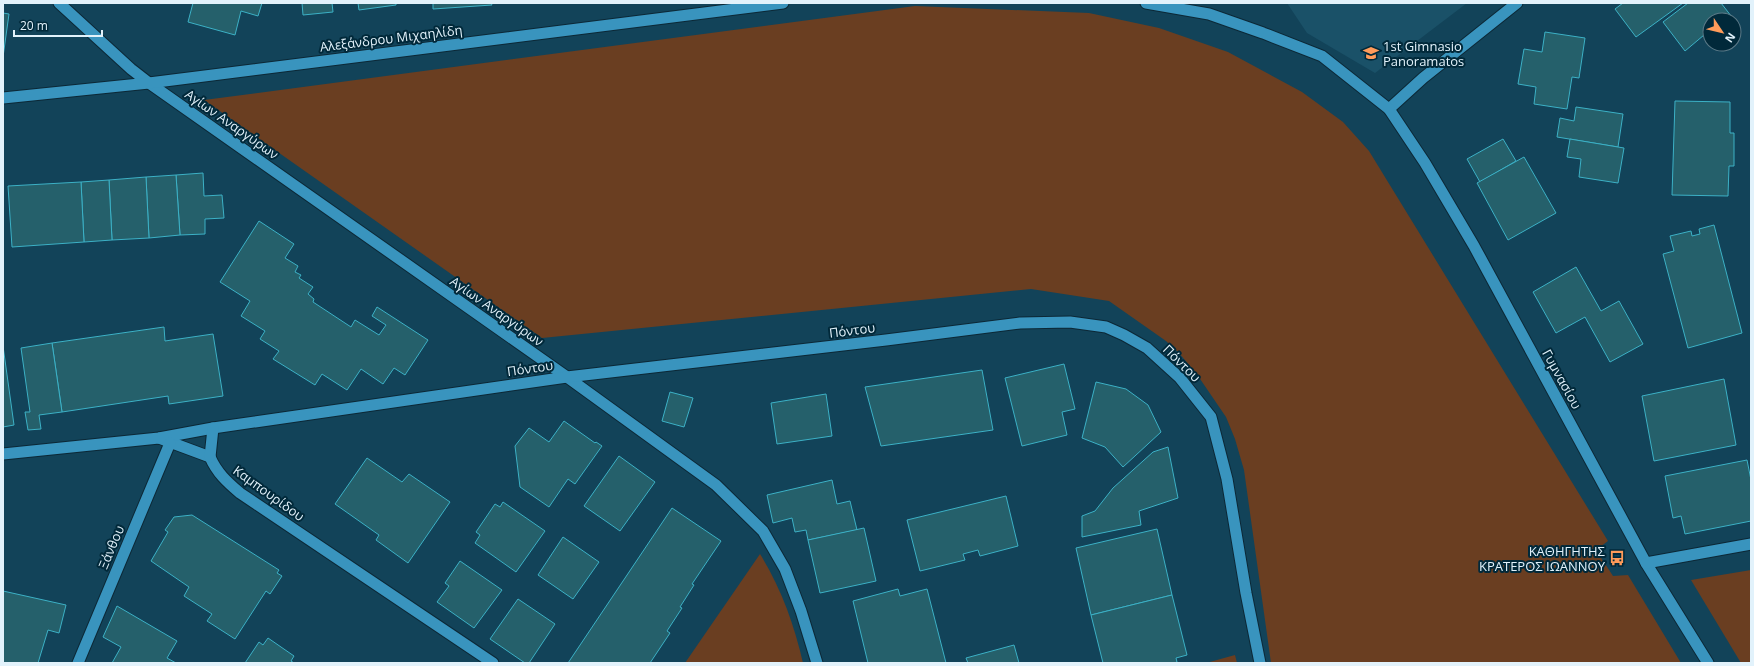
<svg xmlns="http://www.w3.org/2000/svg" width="1754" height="666" viewBox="0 0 1754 666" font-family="'Open Sans',sans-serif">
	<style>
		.built { fill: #1a5168 }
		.green { fill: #6a3e21 }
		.building { fill: #25606b; stroke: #3cb1c6 }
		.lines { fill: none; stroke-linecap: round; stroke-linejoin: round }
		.minor-casing { stroke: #0c2836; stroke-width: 13 }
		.tertiary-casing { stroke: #0c2836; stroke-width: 13 }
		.minor { stroke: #3994be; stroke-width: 11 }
		.tertiary { stroke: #3994be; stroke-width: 11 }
		.labels { text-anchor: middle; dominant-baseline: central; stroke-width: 4; stroke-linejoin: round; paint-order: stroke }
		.street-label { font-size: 13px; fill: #e2f2fb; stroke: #01293a }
		.poi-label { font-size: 13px; fill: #e2f2fb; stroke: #01293a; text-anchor: start }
	</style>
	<rect width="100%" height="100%" fill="#124359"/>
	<path class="built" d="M1287 3H1467L1375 73 1307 33Z"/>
	<g class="green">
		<path d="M915 6 1089 13 1159 28 1228 52 1302 92 1343 122 1369 151 1608 541 1596 550 1613 576 1628 575 1681 663H1271L1244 470 1235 439 1226 417 1196 373 1178 352 1166 341 1109 301 1031 289 542 338 204 100Z"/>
		<path d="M760 554C781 588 794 624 803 663H685Z"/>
		<path d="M1751 570V663H1741L1691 580Z"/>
		<path d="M1235 655 1237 663H1206Z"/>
	</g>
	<g class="building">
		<path d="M193 3H262L258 16 241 11 235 35 188 22Z"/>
		<path d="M302 3H332L333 12 303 15Z"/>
		<path d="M358 3H396V5L359 10Z"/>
		<path d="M433 3H491L492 5 433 9Z"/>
		<path d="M1623 3H1683L1636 37 1615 9Z"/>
		<path d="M1688 3H1721L1735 21 1710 20V41L1704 35 1685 51 1663 22Z"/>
		<path d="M3 13 9 14 3 57Z"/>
		<path d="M1545 32 1585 38 1579 78 1572 77 1567 109 1534 104 1536 87 1518 84 1524 49 1542 52Z"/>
		<path d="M1675 101 1730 102V133H1734V166H1729L1728 196 1672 195Z"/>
		<path d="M1576 107 1623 114 1618 147 1557 137 1560 118 1574 121Z"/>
		<path d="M1503 139 1516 161 1480 182 1467 159Z"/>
		<path d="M1570 139 1624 148 1618 183 1579 177 1581 159 1567 157Z"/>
		<path d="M1524 157 1556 213 1508 240 1477 183Z"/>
		<path d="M203 173 204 196 222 195 224 218 205 219V234L180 235 176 175Z"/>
		<path d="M176 175 180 235 149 238 146 177Z"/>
		<path d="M146 177 149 238 112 240 109 180Z"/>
		<path d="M109 180 112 240 84 242 81 182Z"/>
		<path d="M81 182 84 242 12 247 8 186Z"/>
		<path d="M259 221 294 244 285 258 298 266 295 272 301 275 299 278 313 287 308 294 314 299 313 302 351 327 355 320 379 335 386 325 372 316 377 307 428 340 405 375 394 368 383 384 361 369 347 390 322 374 315 385 273 359 279 351 260 339 265 331 241 316 250 301 220 282Z"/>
		<path d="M1714 225 1742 333 1688 348 1663 254 1674 251 1670 236 1691 231 1692 236 1700 234 1699 229Z"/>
		<path d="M1576 267 1601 311 1619 301 1643 344 1610 362 1585 317 1556 333 1533 292Z"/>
		<path d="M164 327 165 341 213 334 223 396 169 404 168 396 62 412 52 343Z"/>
		<path d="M52 343 62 412 39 415 41 429 28 430 25 412H30L21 348Z"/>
		<path d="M3 346 14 425 3 427Z"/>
		<path d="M1064 364 1075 409 1062 412 1067 435 1022 446 1005 378Z"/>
		<path d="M982 370 993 430 881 446 865 387Z"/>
		<path d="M1724 379 1736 445 1654 461 1642 396Z"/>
		<path d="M1096 382 1126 389 1148 405 1161 432 1123 467 1105 447 1082 438Z"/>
		<path d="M670 392 693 398 684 427 662 421Z"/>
		<path d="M826 394 832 436 777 444 771 403Z"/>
		<path d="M564 421 595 443 596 442 602 446 575 484 568 479 549 507 520 487 515 446 529 428 549 442Z"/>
		<path d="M1168 447 1178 498 1139 511 1141 525 1082 537V516L1095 511 1113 488 1153 452Z"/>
		<path d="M619 456 655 482 620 531 584 506Z"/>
		<path d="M367 458 402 482 409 474 450 502 408 563 376 540 379 535 335 504Z"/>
		<path d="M1747 460 1751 480V521L1685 534 1681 516 1673 518 1665 476Z"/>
		<path d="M832 480 837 504 850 501 857 530 808 540 806 530 795 532 792 518 773 523 767 495Z"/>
		<path d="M1006 496 1018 546 980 556 978 550 963 554 965 560 920 571 907 520Z"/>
		<path d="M503 502 545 531 516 572 475 543 480 535 476 532 495 504 500 507Z"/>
		<path d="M672 508 721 541 692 584 694 585 680 607 682 608 667 631 670 633 650 663H568Z"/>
		<path d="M192 515 279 570 277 573 282 576 270 594 266 591 235 639 207 621 212 614 184 596 189 587 151 561 168 532 165 530 174 517Z"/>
		<path d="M864 528 876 581 820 593 808 540Z"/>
		<path d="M1157 529 1172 595 1091 615 1076 548Z"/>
		<path d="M563 537 599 562 573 599 538 575Z"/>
		<path d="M460 561 502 590 474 628 437 602 449 586 445 583Z"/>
		<path d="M898 589 900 596 927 589 946 663H868L853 601Z"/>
		<path d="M3 591 66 605 59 633 48 630 38 663H3Z"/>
		<path d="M1172 595 1187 655 1176 658 1177 662 1174 663H1103L1091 615Z"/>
		<path d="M518 599 555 624 529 663H525L490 639Z"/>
		<path d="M117 606 177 641 167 658 176 663H112L121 647 103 637Z"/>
		<path d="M268 638 294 656 291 661 294 663H245L259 642 263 645Z"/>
		<path d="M1014 645 1019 663H968L966 658Z"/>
	</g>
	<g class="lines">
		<defs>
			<g id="minor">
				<path d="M59 3 131 69 149 83 567 377 716 485 763 531 785 569 801 611 817 663"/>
				<path d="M1389 109 1423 78 1517 3"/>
				<path d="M159 438 210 457C217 473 227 482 240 493L493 663"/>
				<path d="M3 454 159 438 213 428 567 377 886 340 1020 323 1070 322 1106 327 1124 335 1147 348 1180 378 1211 417 1227 479 1246 593 1260 663"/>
				<path d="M210 457 213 428"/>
				<path d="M78 663 170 443"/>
			</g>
			<g id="tertiary">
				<path d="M1146 3 1209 14 1263 33 1322 56 1389 109 1425 163 1474 246 1646 563 1708 663"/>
				<path d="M3 98 149 83 783 3"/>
				<path d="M1646 563 1751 544"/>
			</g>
		</defs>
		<use href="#minor" class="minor-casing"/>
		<use href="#tertiary" class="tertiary-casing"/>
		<use href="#minor" class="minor"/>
		<use href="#tertiary" class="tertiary"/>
	</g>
	<defs>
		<symbol id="school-bare" viewBox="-9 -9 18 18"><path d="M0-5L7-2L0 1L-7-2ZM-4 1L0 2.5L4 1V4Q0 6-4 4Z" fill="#ff9b5a" stroke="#01293a" stroke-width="2.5" paint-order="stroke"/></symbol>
		<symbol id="bus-bare" viewBox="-9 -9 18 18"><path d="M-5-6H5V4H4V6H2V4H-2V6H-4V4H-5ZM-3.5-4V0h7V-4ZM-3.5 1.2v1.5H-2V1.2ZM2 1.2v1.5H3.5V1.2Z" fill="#ff9b5a" stroke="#01293a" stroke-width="2.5" paint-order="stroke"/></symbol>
	</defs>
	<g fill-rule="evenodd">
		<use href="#school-bare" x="1360" y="42" width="22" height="22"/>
		<use href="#bus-bare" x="1606" y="547" width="22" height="22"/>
	</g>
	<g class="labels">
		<g class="street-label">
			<text transform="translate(391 38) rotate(-7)">Aλεξάνδρου Mιχαηλίδη</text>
			<text transform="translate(232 124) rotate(35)">Αγίων Αναργύρων</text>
			<text transform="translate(497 311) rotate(35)">Αγίων Αναργύρων</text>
			<text transform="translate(852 330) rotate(-7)">Πόντου</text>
			<text transform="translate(1182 363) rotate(45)">Πόντου</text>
			<text transform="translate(530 368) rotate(-8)">Πόντου</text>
			<text transform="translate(1562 379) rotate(61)">Γυμνασίου</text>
			<text transform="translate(269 493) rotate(36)">Καμπουρίδου</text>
			<text transform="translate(111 547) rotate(-67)">Ξάνθου</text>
		</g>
		<g class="poi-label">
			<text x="1383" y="46">1st Gimnasio<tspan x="1383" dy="15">Panoramatos</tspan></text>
			<text x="1605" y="551" text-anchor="end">ΚΑΘΗΓΗΤΗΣ<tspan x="1605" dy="15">ΚΡΑΤΕΡΟΣ ΙΩΑΝΝΟΥ</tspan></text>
		</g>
	</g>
	<rect width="1754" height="666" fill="none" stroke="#e2f2fb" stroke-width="8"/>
	<g transform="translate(1722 32) rotate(125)"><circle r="19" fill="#01293a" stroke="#5b7987"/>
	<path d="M0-3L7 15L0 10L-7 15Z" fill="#ff9b5a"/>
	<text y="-6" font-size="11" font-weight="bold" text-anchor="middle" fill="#e2f2fb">N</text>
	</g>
	<path d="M14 30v6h88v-6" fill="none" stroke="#e2f2fb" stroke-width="2"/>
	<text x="20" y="30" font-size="12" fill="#e2f2fb" stroke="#01293a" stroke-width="3" paint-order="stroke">20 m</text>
</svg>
